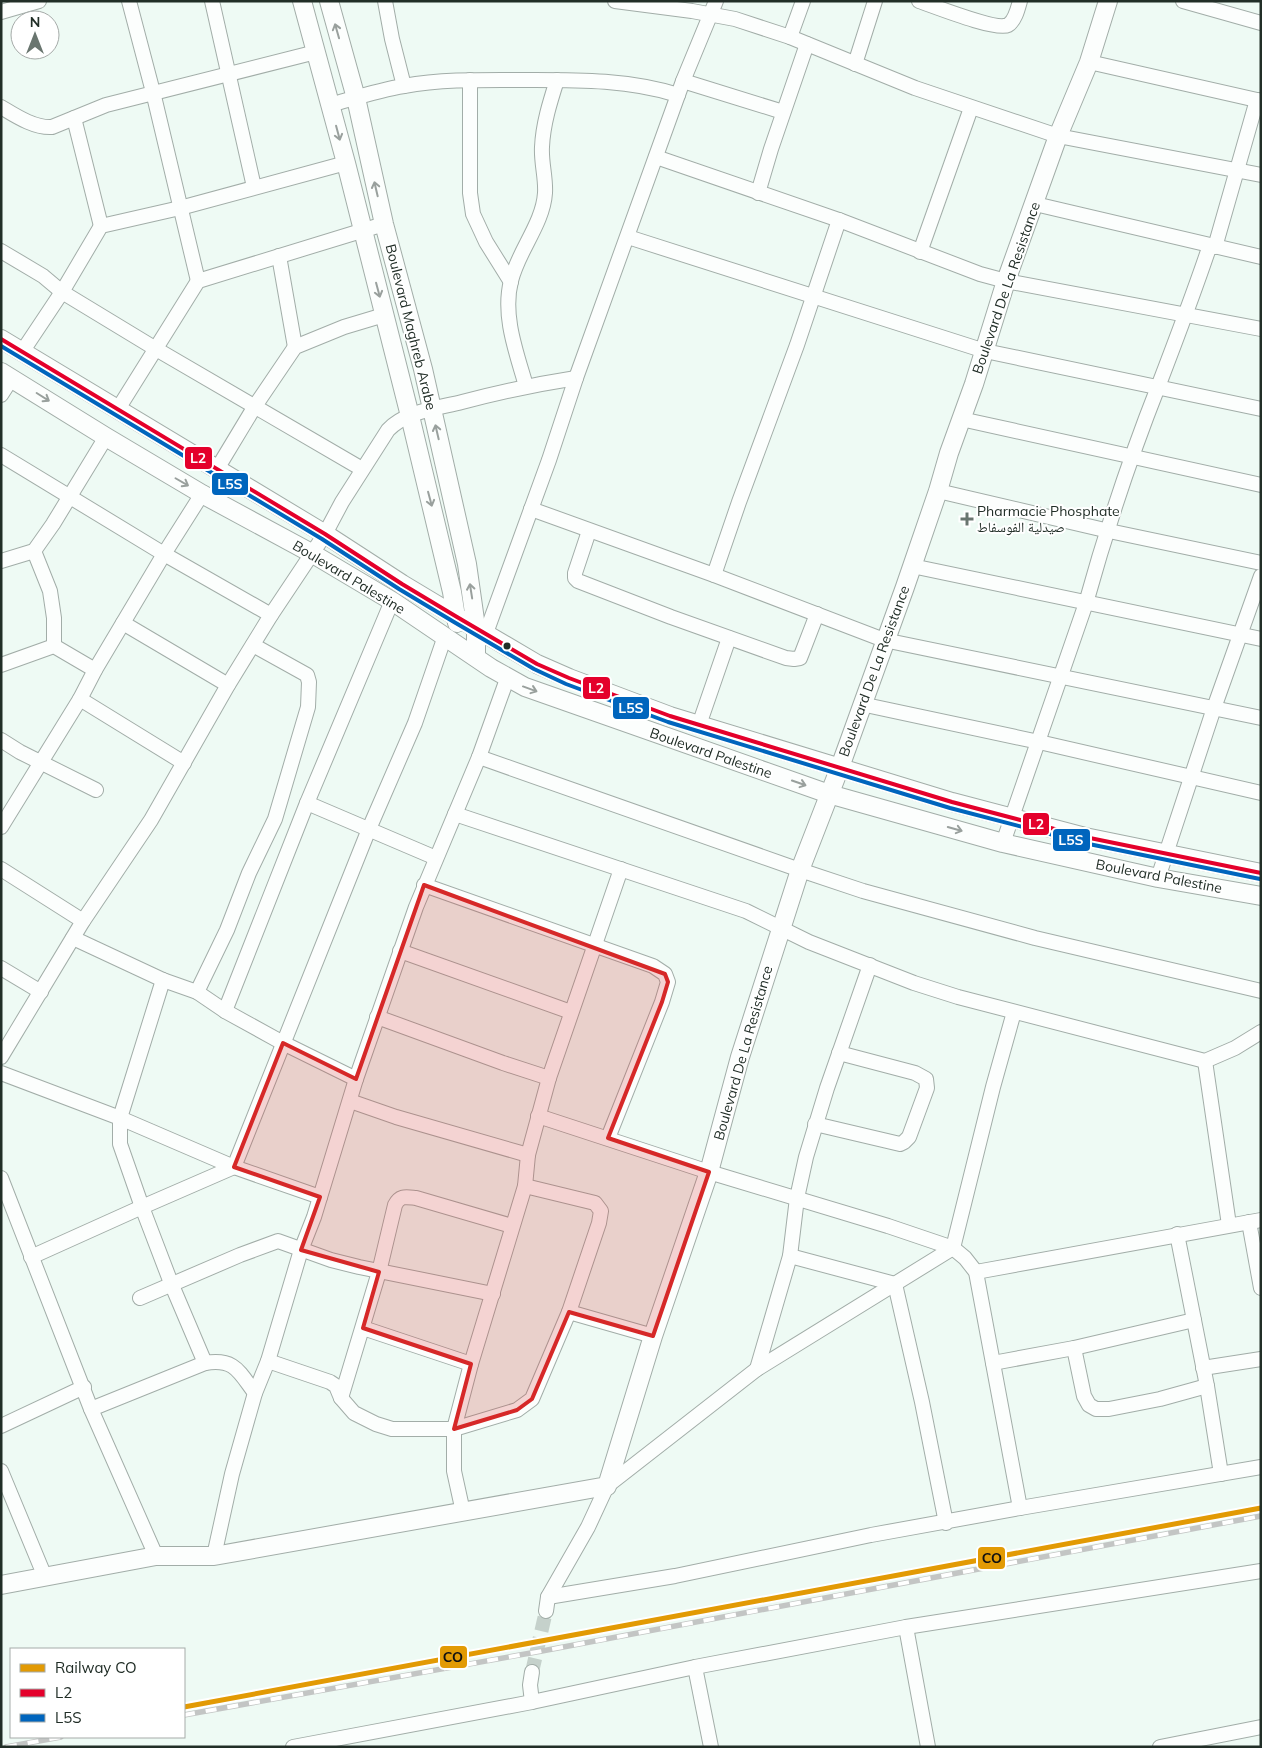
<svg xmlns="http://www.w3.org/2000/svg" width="1262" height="1748" viewBox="0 0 1262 1748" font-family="Mulish,'Noto Naskh Arabic',sans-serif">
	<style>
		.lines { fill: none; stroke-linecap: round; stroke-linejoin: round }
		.minor-tunnel { stroke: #c5d1cb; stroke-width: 14; stroke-dasharray: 14 7; stroke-linecap: butt }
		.minor-casing { stroke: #a2ada8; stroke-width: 16 }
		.tertiary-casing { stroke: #a2ada8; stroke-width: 20 }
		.minor { stroke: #fcfefd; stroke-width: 14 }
		.tertiary { stroke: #fcfefd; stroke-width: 18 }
		.rail-casing { stroke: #c3c5c4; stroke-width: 5.5 }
		.rail { stroke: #fff; stroke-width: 4; stroke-dasharray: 11; stroke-linecap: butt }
		.bus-1-casing { stroke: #fff; stroke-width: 8 }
		.bus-2-casing { stroke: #fff; stroke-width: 8 }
		.bus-1 { stroke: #e4002b; stroke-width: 4 }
		.bus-2 { stroke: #0065bd; stroke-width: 4 }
		.rail-1-casing { stroke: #fff; stroke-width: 9 }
		.rail-1 { stroke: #e29a04; stroke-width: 5 }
		.oneway { stroke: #99a09d }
		.marked { fill: #d62828; fill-opacity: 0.2; stroke: #d62828; stroke-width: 4; stroke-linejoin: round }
		.poi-dot { fill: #69756f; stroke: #fff; stroke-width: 2 }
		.bus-dot { fill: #212e27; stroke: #fff; stroke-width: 2 }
		.labels { text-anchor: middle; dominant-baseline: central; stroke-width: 4; stroke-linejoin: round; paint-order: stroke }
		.street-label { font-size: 14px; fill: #212e27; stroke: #fff }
		.poi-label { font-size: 14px; fill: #212e27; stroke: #fff; text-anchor: start }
		.line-badge { stroke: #fff; stroke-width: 2 }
		.badge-label { font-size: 14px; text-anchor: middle; font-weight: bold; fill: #fff }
		.pale-badge-label { font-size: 14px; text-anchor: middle; font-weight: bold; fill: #111 }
	</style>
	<rect width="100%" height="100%" fill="#eefaf4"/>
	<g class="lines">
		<path class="minor-tunnel" d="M532 1672 546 1611"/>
		<defs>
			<g id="minor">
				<path d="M129 1 153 92 198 281"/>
				<path d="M212 1 254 187"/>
				<path d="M385 1 392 39 404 86"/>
				<path d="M615 1 692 11 735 19 790 37 915 88 1058 136 1261 175"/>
				<path d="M919 1C934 6 996 31 1008 25 1015 21 1018 8 1020 1"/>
				<path d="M1183 1 1261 23"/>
				<path d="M1 12 39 1"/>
				<path d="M790 37 803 1"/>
				<path d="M1089 62 1261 101"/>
				<path d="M855 64 875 1"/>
				<path d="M470 80V193L473 214 486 242 511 282"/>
				<path d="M683 81 783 112"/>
				<path d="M330 105C355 98 379 90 404 86 443 79 483 80 523 80 575 80 627 79 678 95"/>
				<path d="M1 107C16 116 34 128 52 127L106 105 316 52"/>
				<path d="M74 118 101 226"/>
				<path d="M656 157 839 220 980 274 1006 281 1261 329"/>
				<path d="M758 193 771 149 807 44"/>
				<path d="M1035 204 1261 257"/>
				<path d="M628 237 985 351 1261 409"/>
				<path d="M1215 247 1257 100"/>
				<path d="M1 251 43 276 62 292 156 349 362 469"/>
				<path d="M920 252 971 108"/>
				<path d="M279 256 295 347"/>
				<path d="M22 352 62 292 101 226 180 208 346 163"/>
				<path d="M526 386C517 354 502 316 511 281 518 251 543 224 545 193 546 178 541 162 542 147 543 124 550 102 557 80"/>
				<path d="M1 395 12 378"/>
				<path d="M118 409 198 281 384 224"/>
				<path d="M961 419 1261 485"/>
				<path d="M1 455 164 554 271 615"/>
				<path d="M217 469 255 406 295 347 344 327 384 315"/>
				<path d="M938 491 1109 531 1261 563"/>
				<path d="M531 509 714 575 884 640 1261 718"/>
				<path d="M589 531 575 573V578L578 581 671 617 786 658 794 659 800 658 802 653 817 614"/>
				<path d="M34 551 50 591 54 618V646"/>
				<path d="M1 561 34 551 53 524 106 437"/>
				<path d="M912 566 1261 639"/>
				<path d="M714 575 739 502 797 345 839 220"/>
				<path d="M123 623 228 685"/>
				<path d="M486 633 549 460 576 378 683 81 716 1"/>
				<path d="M1 665 54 646 95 670"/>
				<path d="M80 699 184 763"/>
				<path d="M861 704 1039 742 1261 793"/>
				<path d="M699 725 729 638"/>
				<path d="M1 740 20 752 96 790"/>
				<path d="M479 757 800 870 863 891 1035 938 1261 991"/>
				<path d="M307 803 436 858"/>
				<path d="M455 814 746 911 809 942 914 983 958 997 1205 1061 1235 1048 1261 1032"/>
				<path d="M1 827 80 699 95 670 164 554 202 494"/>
				<path d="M1003 843 1086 603C1106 531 1130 458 1158 387 1176 340 1194 293 1210 245"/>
				<path d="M1 869 83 921"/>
				<path d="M1158 878 1214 708 1261 576"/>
				<path d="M424 885 653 966 665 974 668 982 662 1002 608 1138"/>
				<path d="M73 938 163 980 197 992 225 1011 283 1043 356 1079"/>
				<path d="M400 951 571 1012"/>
				<path d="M1 968 41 992"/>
				<path d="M163 980 120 1118V1144L142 1207 171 1283 205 1363C235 1358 239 1372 255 1393"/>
				<path d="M197 992 227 930 249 873 275 819 308 707 309 682 307 675 253 645"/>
				<path d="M225 1011 307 803 392 601"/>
				<path d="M377 1017 503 1063 549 1078"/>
				<path d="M1 1057 83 921 151 820 228 685 271 615 325 534 342 502 388 430C406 411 438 408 462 402 500 392 537 384 576 378"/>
				<path d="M1205 1061 1229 1225"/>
				<path d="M1 1073 120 1118 234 1167 320 1197"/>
				<path d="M350 1101 396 1117 528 1155"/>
				<path d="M538 1116 709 1172 888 1226 953 1248 965 1258 976 1272 1020 1508"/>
				<path d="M815 1124 900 1144 904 1142 909 1137 927 1088 926 1079 915 1073 839 1053"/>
				<path d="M1 1178 91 1409 156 1556"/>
				<path d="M1249 1222 1261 1288"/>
				<path d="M1177 1234 1207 1386 1221 1474"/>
				<path d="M790 1256 895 1284 922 1402 946 1523"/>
				<path d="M31 1257 142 1207 234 1167 369 829 415 723 445 636"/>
				<path d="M976 1272 1261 1220"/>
				<path d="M140 1298 240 1255 278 1241 331 1260 359 1267 493 1294"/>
				<path d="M569 1312 653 1336"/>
				<path d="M363 1328 471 1364"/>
				<path d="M1074 1348 1084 1396 1089 1405 1096 1409H1109L1160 1399 1207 1386"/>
				<path d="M268 1361 330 1382 336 1386 341 1398 354 1413 376 1424 392 1429H454L517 1410 532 1399 569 1312 599 1223 601 1211 595 1203 525 1186"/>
				<path d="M993 1363 1074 1348 1194 1320"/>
				<path d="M1203 1368 1261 1359"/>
				<path d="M757 1369 790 1256 797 1198 806 1157 827 1088 870 965"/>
				<path d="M341 1398 379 1272 395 1205C400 1195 406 1197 416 1198L512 1226"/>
				<path d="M91 1409 205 1363"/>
				<path d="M1 1426 84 1387"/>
				<path d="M1 1471 45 1577"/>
				<path d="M463 1512 454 1471V1429L471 1364 525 1186 528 1155 549 1078 621 869"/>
				<path d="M214 1556 232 1474 255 1393 268 1361 301 1250 314 1217 356 1079 416 907 479 757 507 679"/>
				<path d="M548 1597 675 1576 871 1535 1020 1508 1261 1467"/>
				<path d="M546 1611 548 1597 588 1527 607 1486 757 1369 953 1248 993 1087 1014 1012"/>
				<path d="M906 1627 928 1747"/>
				<path d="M695 1667 711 1747"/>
				<path d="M532 1702 530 1685 532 1672"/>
				<path d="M293 1747 532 1702 695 1667 906 1627 1261 1571"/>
				<path d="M1160 1747 1261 1727"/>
			</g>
			<g id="tertiary">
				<path d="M302 1 346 163 410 416 452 592 457 623"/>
				<path d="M329 1 356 98 384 224 423 369 467 564 476 627V656"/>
				<path d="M1 339 325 534 402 584 457 617 537 664 569 678 670 716 952 802 1085 837 1261 873"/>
				<path d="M1 372 106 437 202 494 313 554 392 601 491 668 525 687 829 794 1003 843 1158 878 1261 896"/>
				<path d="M1 1585 156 1556H214L607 1486 653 1336 709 1172 740 1057 800 870 840 767 905 587 938 491 949 453 974 384 1006 281 1058 136 1089 62 1108 1"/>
			</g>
		</defs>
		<use href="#minor" class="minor-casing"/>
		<use href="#tertiary" class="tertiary-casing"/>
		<use href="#minor" class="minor"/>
		<use href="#tertiary" class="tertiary"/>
		<defs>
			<g id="rail">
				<path d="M184 1715 542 1651 1261 1516"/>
				<path d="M6 1747 61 1737"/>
			</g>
		</defs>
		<use href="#rail" class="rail-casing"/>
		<use href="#rail" class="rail"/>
		<defs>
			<path id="bus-1" d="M1 339 325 534 402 584 457 617 537 664 569 678 670 716 952 802 1085 837 1261 873"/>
			<path id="bus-2" d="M1 346 322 539 399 589 454 622 534 669 566 684 668 722 950 808 1084 843 1260 879"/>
		</defs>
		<use href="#bus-1" class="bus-1-casing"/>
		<use href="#bus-2" class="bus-2-casing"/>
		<use href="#bus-1" class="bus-1"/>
		<use href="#bus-2" class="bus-2"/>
		<defs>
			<path id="rail-1" d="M184 1707 1261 1508"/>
		</defs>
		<use href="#rail-1" class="rail-1-casing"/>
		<use href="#rail-1" class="rail-1"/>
	</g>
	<defs><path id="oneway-shaft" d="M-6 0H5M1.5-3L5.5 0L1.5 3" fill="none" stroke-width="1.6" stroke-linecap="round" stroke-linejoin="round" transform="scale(1.25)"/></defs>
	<g class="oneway">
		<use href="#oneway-shaft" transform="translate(337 31) rotate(-106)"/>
		<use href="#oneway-shaft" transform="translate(338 133) rotate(75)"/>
		<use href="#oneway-shaft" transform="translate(376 189) rotate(-103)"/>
		<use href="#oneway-shaft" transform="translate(378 290) rotate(75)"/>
		<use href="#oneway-shaft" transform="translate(43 397) rotate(32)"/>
		<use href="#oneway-shaft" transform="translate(437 432) rotate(-103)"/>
		<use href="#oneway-shaft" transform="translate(182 482) rotate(30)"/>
		<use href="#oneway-shaft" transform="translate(430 499) rotate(75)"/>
		<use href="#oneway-shaft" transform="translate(471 591) rotate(-99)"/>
		<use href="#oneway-shaft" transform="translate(530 689) rotate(20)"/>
		<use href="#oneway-shaft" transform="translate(799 783) rotate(19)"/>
		<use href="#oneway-shaft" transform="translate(955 829) rotate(16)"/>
	</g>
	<path class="marked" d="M424 885 665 974 668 982 662 1002 608 1138 709 1172 653 1336 569 1312 532 1399 517 1410 454 1429 471 1364 363 1328 379 1272 301 1250 320 1197 234 1167 283 1043 356 1079Z"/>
	<path class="poi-dot" d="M964.5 511.5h5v5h5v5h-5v5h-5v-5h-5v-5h5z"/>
	<circle class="bus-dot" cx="507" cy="646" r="4.5"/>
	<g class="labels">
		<g class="street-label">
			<text transform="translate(1006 288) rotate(-71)">Boulevard De La Resistance</text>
			<text transform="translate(411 327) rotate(76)">Boulevard Maghreb Arabe</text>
			<text transform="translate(349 577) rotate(31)">Boulevard Palestine</text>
			<text transform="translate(874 671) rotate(-70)">Boulevard De La Resistance</text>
			<text transform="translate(711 753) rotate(19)">Boulevard Palestine</text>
			<text transform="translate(1159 876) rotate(11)">Boulevard Palestine</text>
			<text transform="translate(743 1053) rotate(-74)">Boulevard De La Resistance</text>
		</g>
		<g class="poi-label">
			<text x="977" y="511">Pharmacie Phosphate<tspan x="977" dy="16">صيدلية الفوسفاط</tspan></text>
		</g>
	</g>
	<g class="line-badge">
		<rect x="184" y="446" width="29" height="24" rx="5" fill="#e4002b"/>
		<rect x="211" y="472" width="38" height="24" rx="5" fill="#0065bd"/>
		<rect x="582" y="676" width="29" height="24" rx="5" fill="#e4002b"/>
		<rect x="612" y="696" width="38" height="24" rx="5" fill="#0065bd"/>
		<rect x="1022" y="812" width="28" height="24" rx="5" fill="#e4002b"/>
		<rect x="1052" y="828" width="39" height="24" rx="5" fill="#0065bd"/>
		<rect x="977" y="1546" width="29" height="24" rx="5" fill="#e29a04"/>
		<rect x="439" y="1645" width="29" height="24" rx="5" fill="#e29a04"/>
	</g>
	<g class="badge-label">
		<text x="198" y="463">L2</text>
		<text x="230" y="489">L5S</text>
		<text x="596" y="693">L2</text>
		<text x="631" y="713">L5S</text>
		<text x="1036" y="829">L2</text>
		<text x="1071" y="845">L5S</text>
	</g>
	<g class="pale-badge-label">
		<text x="992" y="1563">CO</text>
		<text x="453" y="1662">CO</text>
	</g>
	<rect width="1262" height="1748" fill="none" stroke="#212e27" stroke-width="5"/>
	<rect x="10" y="1648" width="175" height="90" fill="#ffffff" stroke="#a6aba9"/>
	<rect x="20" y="1664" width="25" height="8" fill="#e29a04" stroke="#a6aba9"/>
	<text x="55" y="1673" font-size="15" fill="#212e27">Railway CO</text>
	<rect x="20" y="1689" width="25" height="8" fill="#e4002b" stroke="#a6aba9"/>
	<text x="55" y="1698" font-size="15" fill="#212e27">L2</text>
	<rect x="20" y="1714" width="25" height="8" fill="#0065bd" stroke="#a6aba9"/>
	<text x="55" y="1723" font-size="15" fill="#212e27">L5S</text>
	<g transform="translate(35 35)"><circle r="24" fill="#ffffff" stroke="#a6aba9"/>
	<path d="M0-4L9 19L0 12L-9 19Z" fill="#69756f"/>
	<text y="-8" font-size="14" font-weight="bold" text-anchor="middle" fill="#212e27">N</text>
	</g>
</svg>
